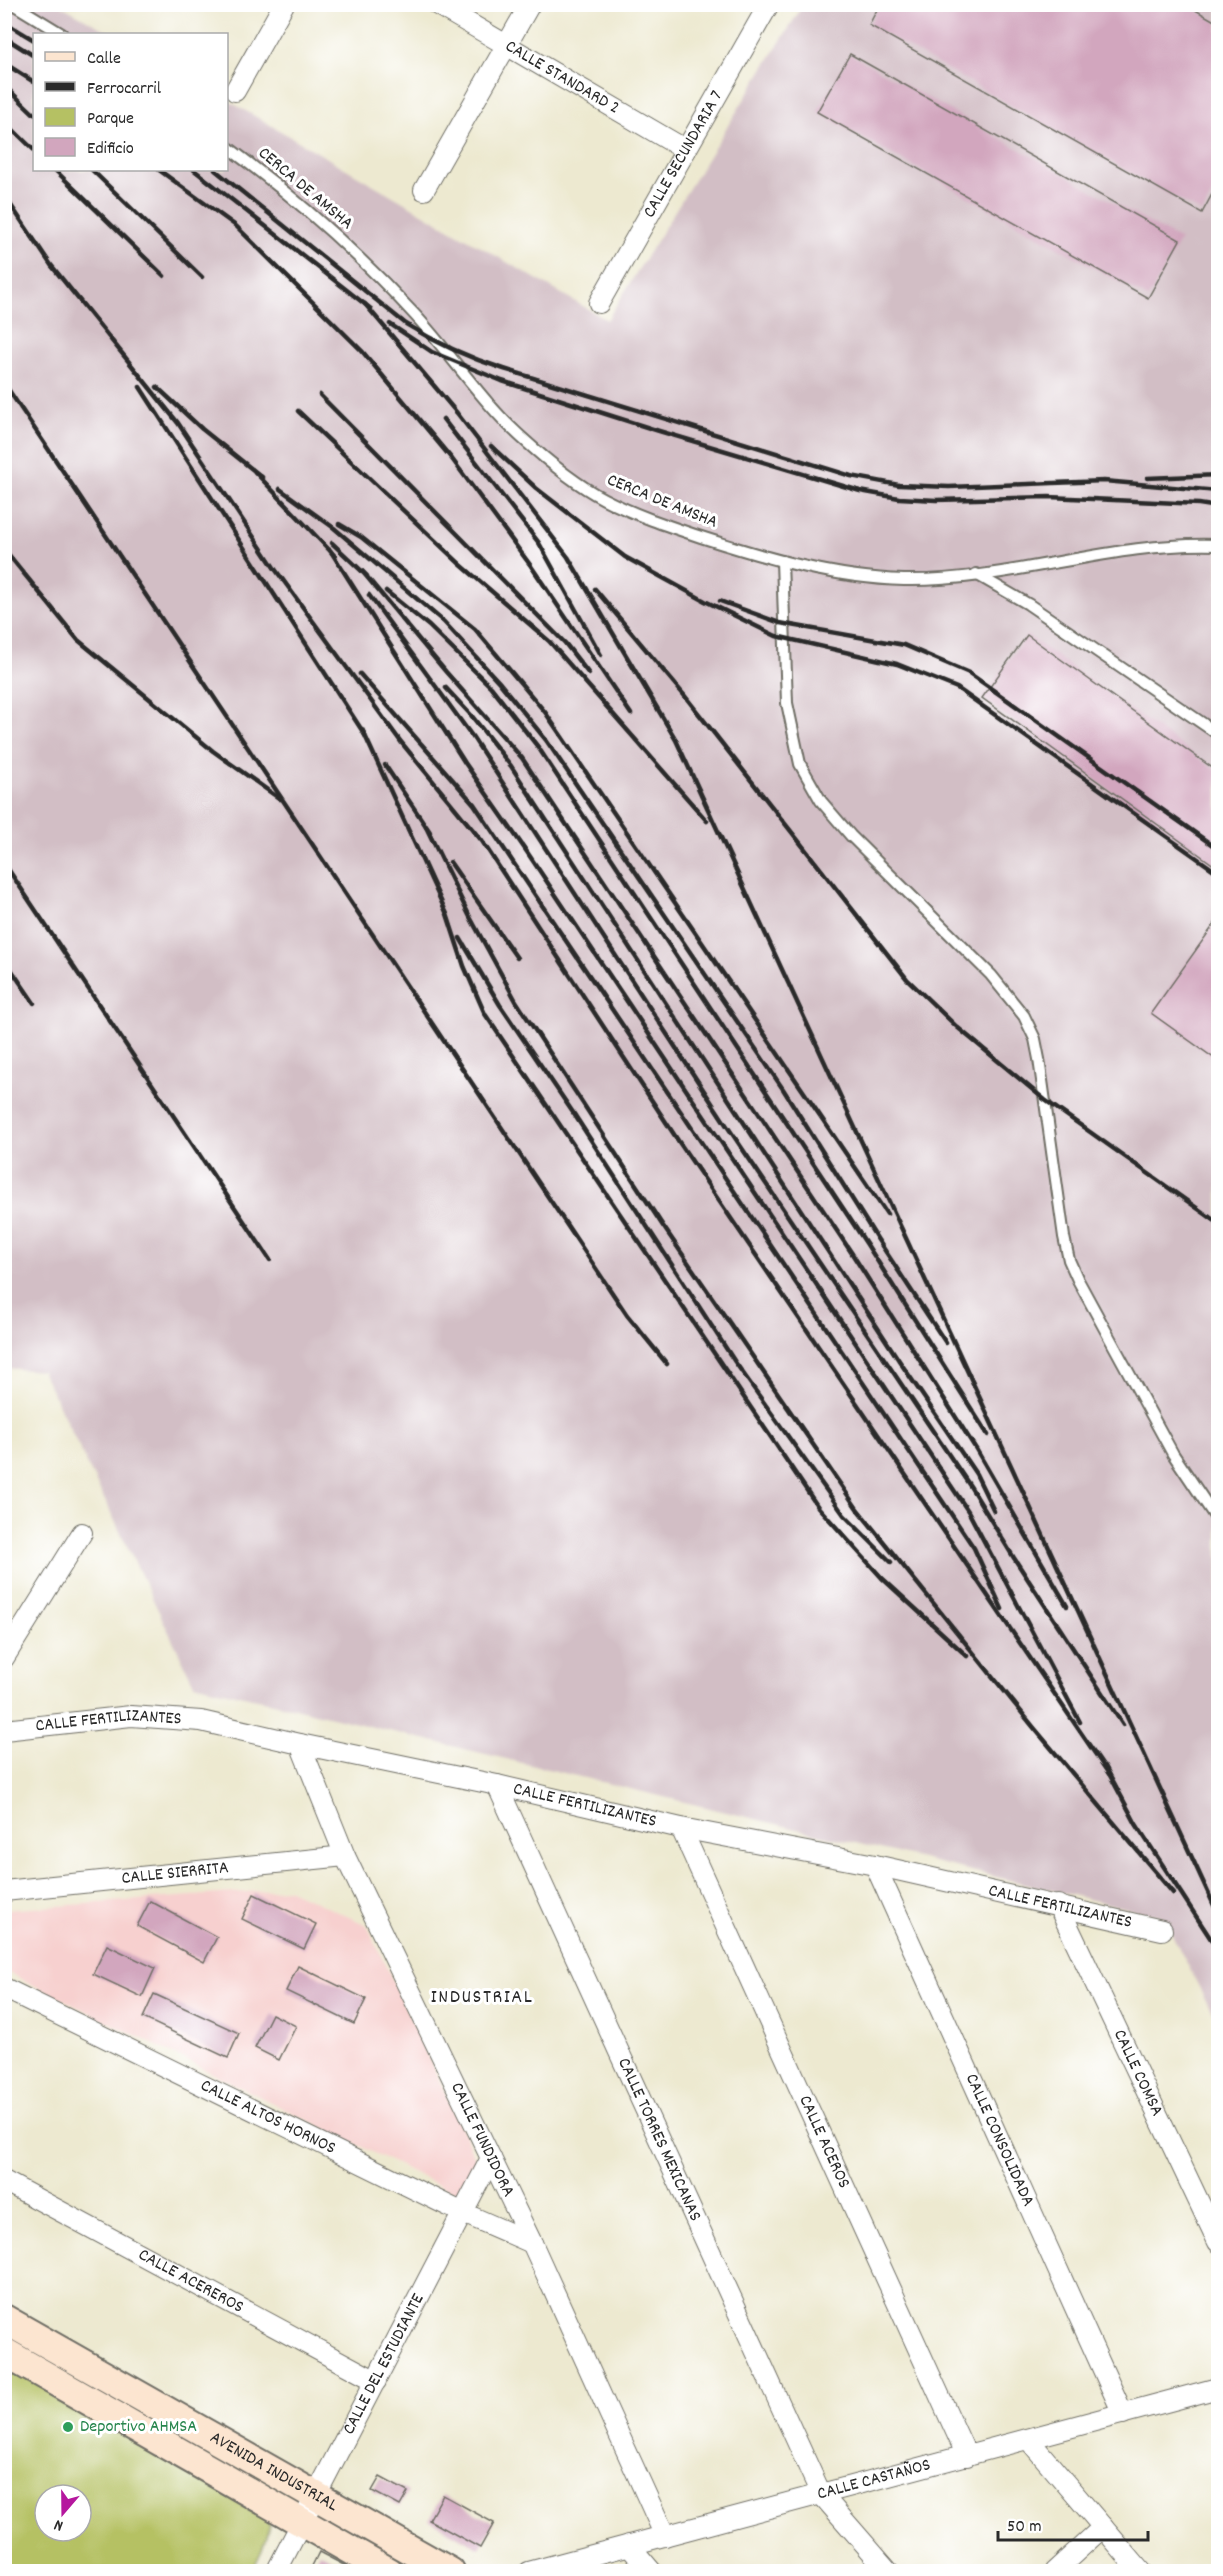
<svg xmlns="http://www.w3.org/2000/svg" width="1223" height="2576" viewBox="0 0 1223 2576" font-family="Dekko,sans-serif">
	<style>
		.built { fill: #f7d0cf }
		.industrial { fill: #d2bec5 }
		.green { fill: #b5c163; stroke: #707647; stroke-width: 1.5; fill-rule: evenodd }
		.building { fill: #d2a6be }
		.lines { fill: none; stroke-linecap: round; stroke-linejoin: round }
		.lane-casing { stroke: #6f6e65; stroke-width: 14 }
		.street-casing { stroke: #6f6e65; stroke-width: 22 }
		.secondary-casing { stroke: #6f6e65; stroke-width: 32 }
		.lane { stroke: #fff; stroke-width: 10 }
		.street { stroke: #fff; stroke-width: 20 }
		.secondary { stroke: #fce5d0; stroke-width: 28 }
		.rail { stroke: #2b2b2b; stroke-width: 4.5 }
		.leisure-dot { fill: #2e9e5b; stroke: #fff; stroke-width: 2 }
		.labels { text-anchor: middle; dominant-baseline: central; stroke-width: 6; stroke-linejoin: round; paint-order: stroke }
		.street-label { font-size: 18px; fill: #2b2b2b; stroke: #fff }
		.leisure-label { font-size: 18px; fill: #27864d; stroke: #fff; text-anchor: start }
		.neighbourhood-label { font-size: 20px; letter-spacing: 1.5px; fill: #2b2b2b; stroke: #fff }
	</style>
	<rect width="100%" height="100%" fill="#fff"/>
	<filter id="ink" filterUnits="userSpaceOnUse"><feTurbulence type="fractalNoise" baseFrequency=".0167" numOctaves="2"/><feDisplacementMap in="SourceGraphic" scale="12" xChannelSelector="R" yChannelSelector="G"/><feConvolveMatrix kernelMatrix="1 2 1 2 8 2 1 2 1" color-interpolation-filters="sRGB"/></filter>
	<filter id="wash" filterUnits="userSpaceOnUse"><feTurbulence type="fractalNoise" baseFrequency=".008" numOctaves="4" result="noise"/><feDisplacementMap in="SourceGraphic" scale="24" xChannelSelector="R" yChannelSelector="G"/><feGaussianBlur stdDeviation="1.35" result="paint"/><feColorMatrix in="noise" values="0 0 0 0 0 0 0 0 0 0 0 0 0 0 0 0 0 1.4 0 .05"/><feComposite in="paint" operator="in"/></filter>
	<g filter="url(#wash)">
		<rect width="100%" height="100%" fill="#ede9d0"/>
		<path class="built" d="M287 1889 367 1925 478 2164 459 2195 5 1971 4 1910Z"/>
		<path class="industrial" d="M4 5H60L112 34H34V170H226L227 100 607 320 803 5H1218V2024L1163 1917 194 1684 42 1371 5 1368Z"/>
		<path class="green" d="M4 2359 274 2509 262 2550 252 2571H5ZM45 2495H81V2531H45Z"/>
		<g id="blocks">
			<g class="building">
				<path d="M880 4H1185L1218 23V183L1202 213 869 25Z"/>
				<path d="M850 54 1180 240 1148 298 817 112Z"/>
				<path d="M1027 635 1218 772V868L982 698Z"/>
				<path d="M1218 919V1061L1151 1013Z"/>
				<path d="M254 1894 316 1924 304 1949 242 1919Z"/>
				<path d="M150 1901 217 1937 204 1962 137 1926Z"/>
				<path d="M107 1945 155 1968 142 1997 93 1974Z"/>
				<path d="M298 1966 366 1999 354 2024 286 1991Z"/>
				<path d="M154 1994 239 2033 228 2058 143 2018Z"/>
				<path d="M272 2014 296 2026 279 2060 255 2048Z"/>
				<path d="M380 2477 408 2492 400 2506 372 2491Z"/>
				<path d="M443 2495 494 2523 480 2548 429 2520Z"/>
				<path d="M319 2552 357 2572H309Z"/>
			</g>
		</g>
	</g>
	<g filter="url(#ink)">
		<use href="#blocks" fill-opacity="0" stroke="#6f6e65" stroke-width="1.5"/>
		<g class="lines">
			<defs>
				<g id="lane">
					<path d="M13 4 62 34"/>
					<path d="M226 146C294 196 358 253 415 315 452 355 481 401 521 437 544 458 577 485 604 499 635 515 668 526 701 537 766 558 834 578 904 580 1009 582 1112 541 1218 545"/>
					<path d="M782 561 787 703 800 764 821 801 851 836 991 975 1024 1016 1035 1039 1039 1059 1064 1237 1069 1260 1078 1280 1173 1454 1218 1521"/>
					<path d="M976 574 1028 604 1218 734"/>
				</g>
				<g id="street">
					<path id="s1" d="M436 4 686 150"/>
					<path d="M235 91 284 4"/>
					<path d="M424 190 530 4"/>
					<path id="s2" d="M599 303 769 4"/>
					<path d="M4 1658 82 1533"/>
					<path id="s3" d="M4 1730 131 1716 201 1721 300 1744 497 1785 681 1828 875 1865 1162 1930"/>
					<path id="s4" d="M300 1744 345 1856 532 2243 665 2536"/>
					<path id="s5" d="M497 1785 821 2494 889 2572"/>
					<path id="s6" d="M681 1828 967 2456"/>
					<path id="s7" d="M875 1865 1123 2414"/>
					<path id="s8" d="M4 1891 345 1856"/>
					<path id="s9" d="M1058 1905 1218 2242"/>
					<path id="s10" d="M4 1988 461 2212 532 2243"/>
					<path id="s11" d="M4 2181 376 2381"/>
					<path d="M1028 2439 1141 2572"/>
					<path d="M629 2545 652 2572"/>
					<path id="s12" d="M276 2572 491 2158"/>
					<path id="s13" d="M529 2572 1218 2388"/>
					<path d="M1054 2572 1103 2527"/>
				</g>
				<g id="secondary">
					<path id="s14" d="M4 2319 450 2572"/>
					<path d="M4 2352 389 2572"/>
				</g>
			</defs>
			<use href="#lane" class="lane-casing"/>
			<use href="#street" class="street-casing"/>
			<use href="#secondary" class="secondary-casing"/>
			<use href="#lane" class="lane"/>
			<use href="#street" class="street"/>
			<use href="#secondary" class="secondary"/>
			<g class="rail">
				<path d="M4 22 34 40"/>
				<path d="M4 37 34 56"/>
				<path d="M4 63 34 82"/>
				<path d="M4 85 34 114"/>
				<path d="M4 121 34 150"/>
				<path d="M55 170 164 276"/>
				<path d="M92 170 202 277"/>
				<path d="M159 170 236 226 362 351 452 459 531 566 631 714"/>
				<path d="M194 170 371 309"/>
				<path d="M215 170 406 324C438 344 469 358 504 369L851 476 899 485 949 487 1104 481 1218 491"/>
				<path d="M4 195 51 265 178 423 275 569 401 742 482 841 679 1142 1109 1774"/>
				<path d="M365 304 457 413 568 557 676 740 1218 1914"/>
				<path d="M390 324 432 352 502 381 659 431 860 491 899 498 936 500 1049 497 1199 504 1218 507"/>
				<path d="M4 383 627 1315 667 1364"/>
				<path d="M140 387 365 735"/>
				<path d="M157 387 202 429 262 477"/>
				<path d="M320 395 565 643 589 674"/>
				<path d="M298 411 460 564 549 641 707 821"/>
				<path d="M443 419 539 543 601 655"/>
				<path d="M491 446 536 488 625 557 705 601 776 636 897 664 957 688 1218 873"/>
				<path d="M255 472 335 556"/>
				<path d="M1147 478 1218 475"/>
				<path d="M280 489 334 528 444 622 499 682 546 740 783 1089 878 1240 946 1343"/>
				<path d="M339 524 361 537 475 629 545 712 887 1214"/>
				<path d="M332 543 367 576"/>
				<path d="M4 549 78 640 213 751 280 799"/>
				<path d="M330 550 465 763 527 852 968 1511 1080 1722"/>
				<path d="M362 571 446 672 522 758 851 1252 976 1449 1067 1606"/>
				<path d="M595 589 684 695 907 979 957 1027 1045 1100 1218 1223"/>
				<path d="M386 591 429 626 491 687 538 747 866 1243 988 1435"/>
				<path d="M369 595 472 736 727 1126 970 1486 1014 1558 1123 1725"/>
				<path d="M720 601 780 623 904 645 969 673 1218 849"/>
				<path d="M360 674 474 804 974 1548 1002 1609"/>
				<path d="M446 688 471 715 511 766 902 1365 976 1474 994 1511"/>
				<path d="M362 729 447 914 464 966 485 1014 818 1507 882 1578 967 1656"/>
				<path d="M385 765 430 832"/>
				<path d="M426 827 470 917 516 1001 663 1226 858 1510 1035 1729 1173 1893"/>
				<path d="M450 862 517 958"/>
				<path d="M4 863 270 1260"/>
				<path d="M460 938 500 1005 574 1114 735 1362 844 1515 891 1562"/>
				<path d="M4 959 34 1003"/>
				<path d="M1105 1766 1136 1824 1218 1950"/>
			</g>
		</g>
	</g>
	<circle class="leisure-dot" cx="68" cy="2427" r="6"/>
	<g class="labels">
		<g class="street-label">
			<text stroke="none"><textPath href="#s1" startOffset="146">CALLE STANDARD 2</textPath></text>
			<text stroke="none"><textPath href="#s2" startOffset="171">CALLE SECUNDARIA 7</textPath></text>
			<text transform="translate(305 189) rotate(40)">CERCA DE AMSHA</text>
			<text transform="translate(662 502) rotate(22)">CERCA DE AMSHA</text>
			<text stroke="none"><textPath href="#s3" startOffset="105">CALLE FERTILIZANTES</textPath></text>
			<text stroke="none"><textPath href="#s3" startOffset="591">CALLE FERTILIZANTES</textPath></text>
			<text stroke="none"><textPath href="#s8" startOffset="172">CALLE SIERRITA</textPath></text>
			<text stroke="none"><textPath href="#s3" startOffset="1077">CALLE FERTILIZANTES</textPath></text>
			<text stroke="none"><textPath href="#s9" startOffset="186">CALLE COMSA</textPath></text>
			<text stroke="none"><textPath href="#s10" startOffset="294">CALLE ALTOS HORNOS</textPath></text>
			<text stroke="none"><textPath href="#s4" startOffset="436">CALLE FUNDIDORA</textPath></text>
			<text stroke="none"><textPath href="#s5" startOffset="390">CALLE TORRES MEXICANAS</textPath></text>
			<text stroke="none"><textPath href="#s7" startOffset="302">CALLE CONSOLIDADA</textPath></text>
			<text stroke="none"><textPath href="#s6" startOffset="345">CALLE ACEROS</textPath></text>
			<text stroke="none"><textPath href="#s11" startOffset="212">CALLE ACEREROS</textPath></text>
			<text stroke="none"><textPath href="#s12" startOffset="234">CALLE DEL ESTUDIANTE</textPath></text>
			<text stroke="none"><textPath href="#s14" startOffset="310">AVENIDA INDUSTRIAL</textPath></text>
			<text stroke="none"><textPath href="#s13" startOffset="357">CALLE CASTAÑOS</textPath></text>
		</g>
		<g class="leisure-label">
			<text x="80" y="2427">Deportivo AHMSA</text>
		</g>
		<g class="neighbourhood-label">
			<text x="482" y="1998">INDUSTRIAL</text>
		</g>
	</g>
	<rect width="1223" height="2576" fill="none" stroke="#fff" stroke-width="24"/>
	<rect x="33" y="33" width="195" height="138" fill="#ffffff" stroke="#aaaaaa" stroke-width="1.5"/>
	<rect x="45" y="52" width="30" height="9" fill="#fce5d0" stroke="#aaaaaa" stroke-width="1.5"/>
	<text x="87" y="63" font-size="18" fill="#2b2b2b">Calle</text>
	<rect x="45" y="82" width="30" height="9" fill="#2b2b2b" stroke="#aaaaaa" stroke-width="1.5"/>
	<text x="87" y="93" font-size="18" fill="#2b2b2b">Ferrocarril</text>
	<rect x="45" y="108" width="30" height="18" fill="#b5c163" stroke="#aaaaaa" stroke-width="1.5"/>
	<text x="87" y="123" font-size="18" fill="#2b2b2b">Parque</text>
	<rect x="45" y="138" width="30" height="18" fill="#d2a6be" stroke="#aaaaaa" stroke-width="1.5"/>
	<text x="87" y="153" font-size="18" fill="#2b2b2b">Edificio</text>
	<g transform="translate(63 2513) rotate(200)"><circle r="28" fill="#ffffff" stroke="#aaaaaa" stroke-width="1.5"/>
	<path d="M0-4.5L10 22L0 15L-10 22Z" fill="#b5179e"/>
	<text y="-9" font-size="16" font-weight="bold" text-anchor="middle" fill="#2b2b2b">N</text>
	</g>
	<path d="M998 2531v9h150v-9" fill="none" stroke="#2b2b2b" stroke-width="3"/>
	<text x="1007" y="2531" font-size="18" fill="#2b2b2b" stroke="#ffffff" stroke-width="4.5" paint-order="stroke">50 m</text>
</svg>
